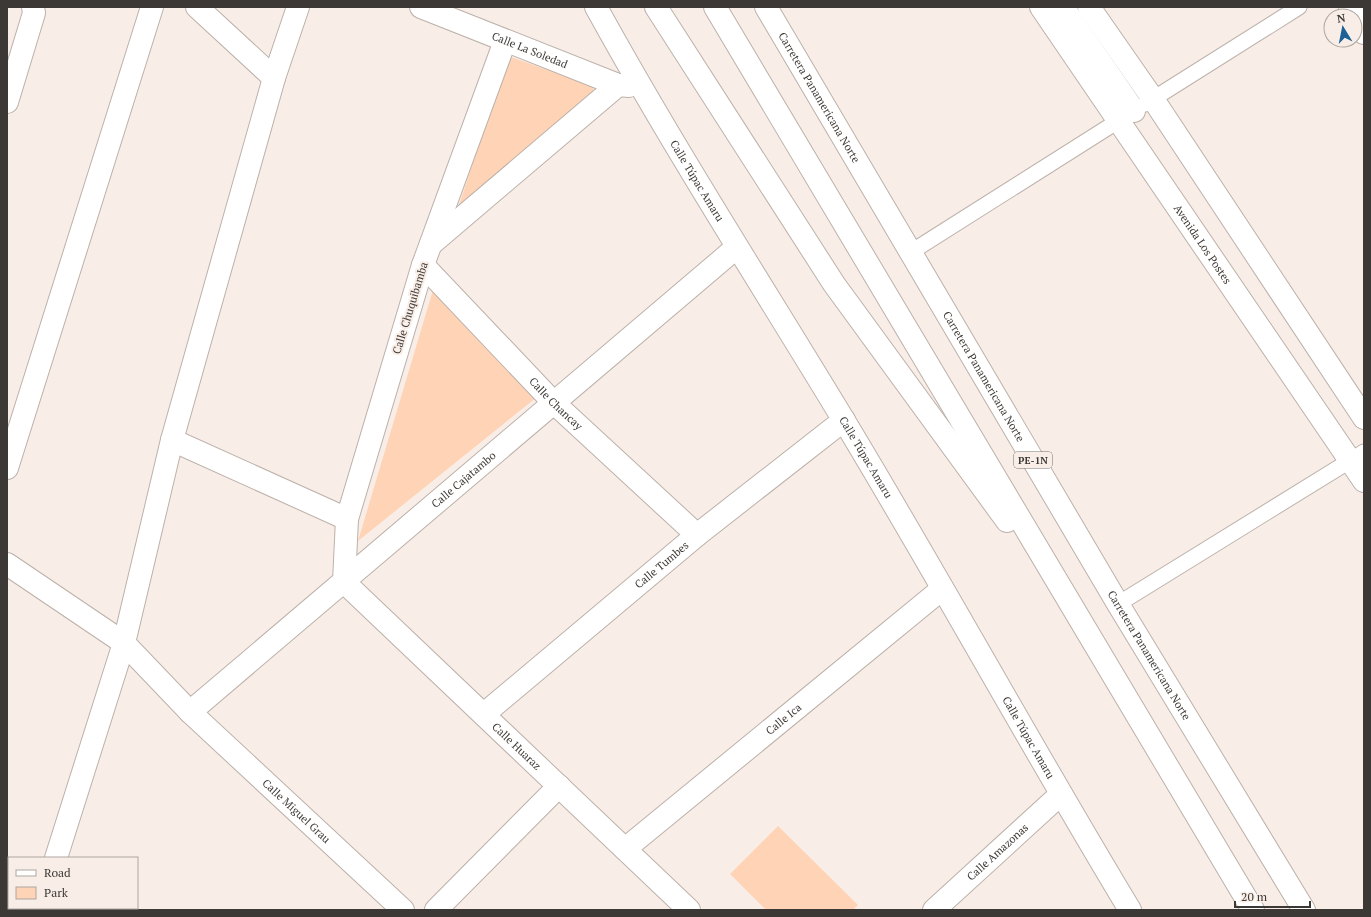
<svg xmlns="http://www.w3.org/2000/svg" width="1371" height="917" viewBox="0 0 1371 917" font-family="'PT Serif',serif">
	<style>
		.green { fill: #fed3b6 }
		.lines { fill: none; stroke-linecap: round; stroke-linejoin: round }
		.lane-casing { stroke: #bcb1aa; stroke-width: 17 }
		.street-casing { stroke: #bcb1aa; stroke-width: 24 }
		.secondary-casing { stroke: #bcb1aa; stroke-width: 24 }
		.highway-casing { stroke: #bcb1aa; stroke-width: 24 }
		.lane { stroke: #fff; stroke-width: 15 }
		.street { stroke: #fff; stroke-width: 22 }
		.secondary { stroke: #fff; stroke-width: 22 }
		.highway { stroke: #fff; stroke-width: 22 }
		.labels { text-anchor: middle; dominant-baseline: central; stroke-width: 4; stroke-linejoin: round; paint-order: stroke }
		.shield { fill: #f9eee7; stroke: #756f6a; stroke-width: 1 }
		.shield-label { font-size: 10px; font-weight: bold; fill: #3c3835 }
		.street-label { font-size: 11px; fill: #3c3835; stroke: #f9eee7 }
	</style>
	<rect width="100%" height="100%" fill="#f9eee7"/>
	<g class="green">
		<path d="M508 56 593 86 594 97 462 210 459 205Z"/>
		<path d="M433 290 537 397 358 541Z"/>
		<path d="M778 826 858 905 853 910H766L730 874Z"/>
	</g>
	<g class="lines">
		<defs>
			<g id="lane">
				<path d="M1145 104 1299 7"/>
				<path d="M911 252 1126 116"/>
				<path d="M1118 604 1364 452"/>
			</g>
			<g id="street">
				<path d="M197 7 274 78"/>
				<path id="s1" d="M421 7 618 85 629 86"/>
				<path id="s2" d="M596 7C673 147 760 282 843 419 941 581 1032 748 1130 910"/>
				<path d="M1350 7 1364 33"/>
				<path id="s3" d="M505 41 423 265 347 519 344 582 689 910"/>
				<path d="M7 102 34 13 33 7"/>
				<path d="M431 244 618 85"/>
				<path id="s4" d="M423 265 554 403 697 535"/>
				<path d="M172 440 347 519"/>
				<path d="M7 468 152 7"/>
				<path id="s5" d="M7 564 124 643 190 712 403 910"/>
				<path id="s6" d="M190 712 737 247"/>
				<path id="s7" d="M484 714 697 535 844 420"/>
				<path id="s8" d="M625 849 942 589"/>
				<path d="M436 910 559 786"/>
				<path id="s9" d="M934 910 1061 794"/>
			</g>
			<g id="secondary">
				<path id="s10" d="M1041 7 1364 481"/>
				<path d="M1063 7 1134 111"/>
				<path d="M1089 7 1153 99 1364 418"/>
				<path d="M56 858 124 643 172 440 274 78 298 7"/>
				<path d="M40 910V908"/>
			</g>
			<g id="highway">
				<path d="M656 7 834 284 1007 521"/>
				<path d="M715 7 1253 910"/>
				<path id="s11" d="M766 7 1118 604 1304 910"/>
			</g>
		</defs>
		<use href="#lane" class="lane-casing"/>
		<use href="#street" class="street-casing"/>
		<use href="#secondary" class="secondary-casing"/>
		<use href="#highway" class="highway-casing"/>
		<use href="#lane" class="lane"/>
		<use href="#street" class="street"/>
		<use href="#secondary" class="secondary"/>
		<use href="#highway" class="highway"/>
	</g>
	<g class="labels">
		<rect class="shield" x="1014" y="452" width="38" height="16" rx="3"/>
		<g class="shield-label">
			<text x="1033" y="460">PE-1N</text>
		</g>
		<g class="street-label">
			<text stroke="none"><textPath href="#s1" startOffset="117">Calle La Soledad</textPath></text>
			<text stroke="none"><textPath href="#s11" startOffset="105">Carretera Panamericana Norte</textPath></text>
			<text stroke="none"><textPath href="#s2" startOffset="201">Calle Túpac Amaru</textPath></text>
			<text stroke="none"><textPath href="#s10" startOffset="287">Avenida Los Postes</textPath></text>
			<text transform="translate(410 308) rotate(-73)">Calle Chuquibamba</text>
			<text stroke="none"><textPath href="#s11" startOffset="429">Carretera Panamericana Norte</textPath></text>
			<text stroke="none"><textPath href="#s4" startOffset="192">Calle Chancay</textPath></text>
			<text stroke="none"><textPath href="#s2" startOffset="525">Calle Túpac Amaru</textPath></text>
			<text stroke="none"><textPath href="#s6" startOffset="359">Calle Cajatambo</textPath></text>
			<text stroke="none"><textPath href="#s7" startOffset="232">Calle Tumbes</textPath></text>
			<text stroke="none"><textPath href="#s11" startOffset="753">Carretera Panamericana Norte</textPath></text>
			<text stroke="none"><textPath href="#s8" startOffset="205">Calle Ica</textPath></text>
			<text stroke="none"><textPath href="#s2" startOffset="849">Calle Túpac Amaru</textPath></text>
			<text stroke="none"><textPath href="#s3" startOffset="805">Calle Huaraz</textPath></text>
			<text stroke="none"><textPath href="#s5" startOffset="382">Calle Miguel Grau</textPath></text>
			<text stroke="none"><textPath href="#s9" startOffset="86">Calle Amazonas</textPath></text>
		</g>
	</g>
	<rect width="1371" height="917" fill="none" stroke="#3c3835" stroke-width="16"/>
	<rect x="8" y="857" width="130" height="52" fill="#f9eee7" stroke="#ada5a0"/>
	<rect x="16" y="870" width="20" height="6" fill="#ffffff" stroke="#ada5a0"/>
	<text x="44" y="877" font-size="12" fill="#3c3835">Road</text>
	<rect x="16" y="887" width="20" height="12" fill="#fed3b6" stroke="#ada5a0"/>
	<text x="44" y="897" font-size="12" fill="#3c3835">Park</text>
	<g transform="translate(1343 28) rotate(350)"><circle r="19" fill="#f9eee7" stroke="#ada5a0"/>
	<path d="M0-3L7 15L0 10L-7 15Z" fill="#1d6196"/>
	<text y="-6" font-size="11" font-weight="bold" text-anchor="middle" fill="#3c3835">N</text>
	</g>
	<path d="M1235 901v6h75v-6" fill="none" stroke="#3c3835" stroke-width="2"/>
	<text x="1241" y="901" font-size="12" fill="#3c3835" stroke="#f9eee7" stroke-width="3" paint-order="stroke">20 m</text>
</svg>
